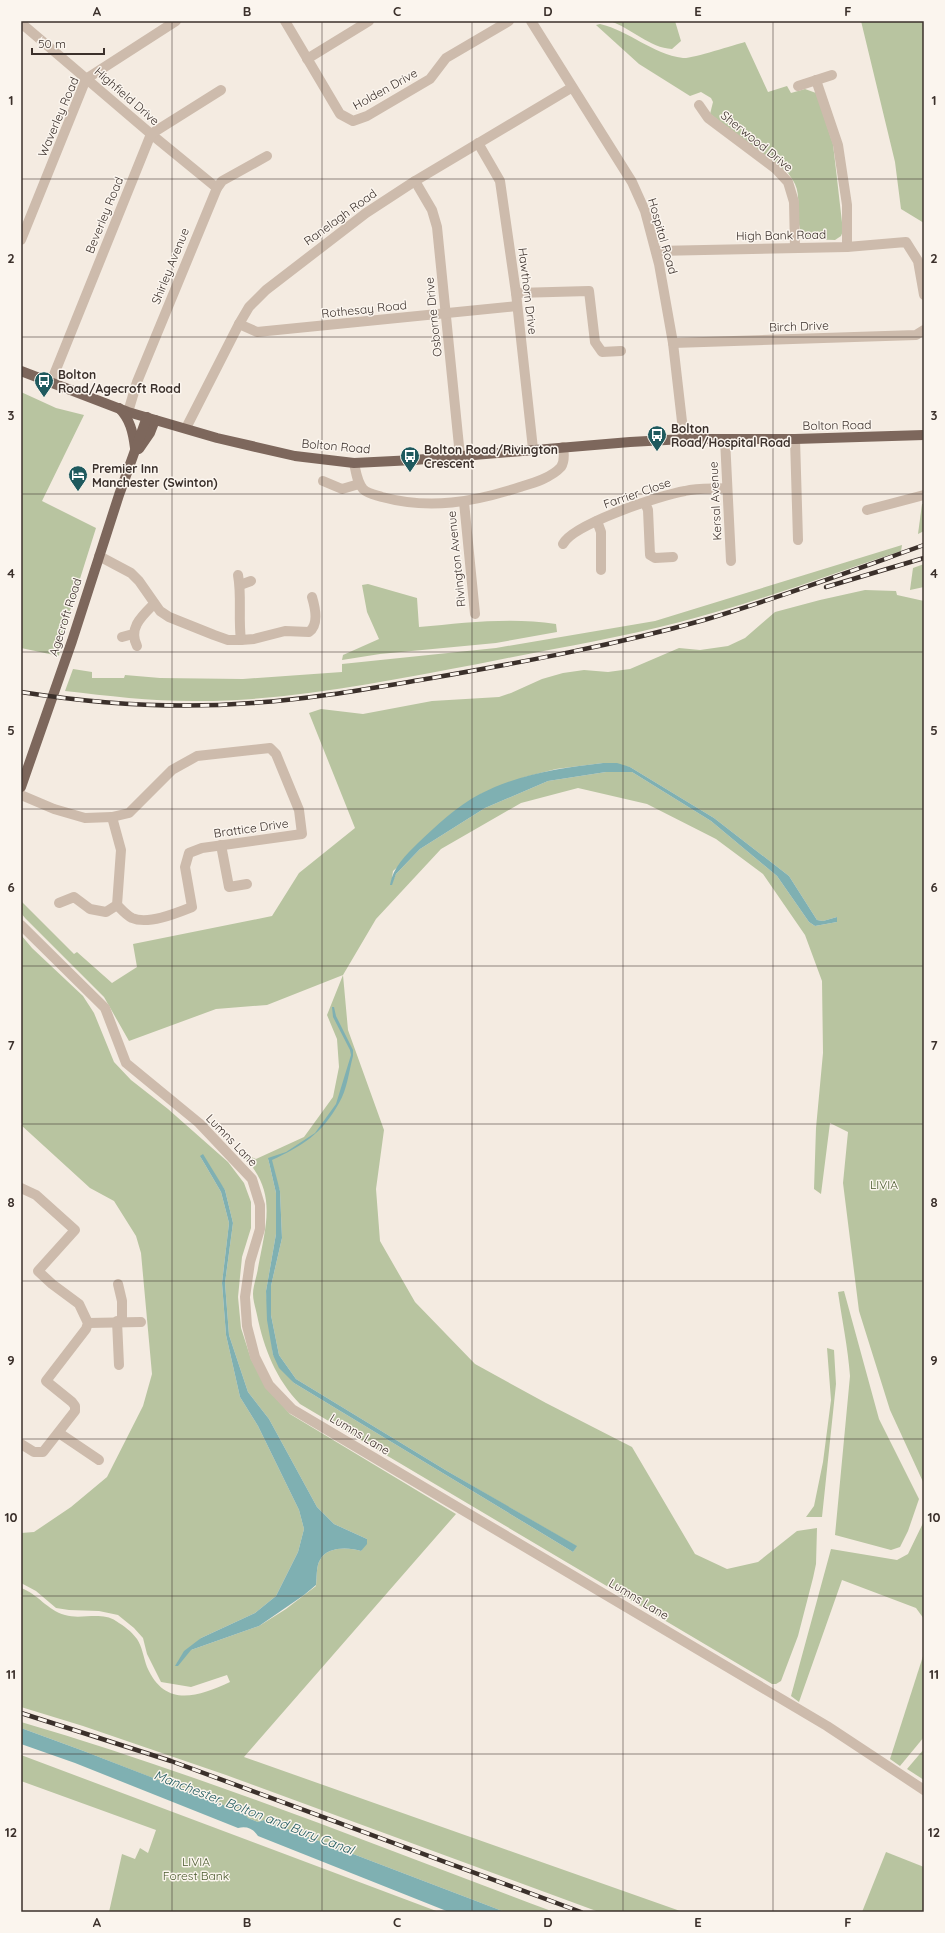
<svg xmlns="http://www.w3.org/2000/svg" width="945" height="1933" viewBox="0 0 945 1933" font-family="Quicksand,sans-serif">
	<style>
		.green { fill: #b8c4a0; fill-rule: evenodd }
		.water { fill: #7fb0b2 }
		.lines { fill: none; stroke-linecap: round; stroke-linejoin: round }
		.minor { stroke: #cdbbac; stroke-width: 10 }
		.primary { stroke: #7d675c; stroke-width: 10 }
		.rail-casing { stroke: #3b302b; stroke-width: 4.5 }
		.rail { stroke: #fbf5ee; stroke-width: 3; stroke-dasharray: 9; stroke-linecap: butt }
		.grid { fill: none; stroke: #3b302b; stroke-width: 1; stroke-opacity: 0.55 }
		.labels { text-anchor: middle; dominant-baseline: central; stroke-width: 3; stroke-linejoin: round; paint-order: stroke }
		.street-label { font-size: 12px; fill: #3b302b; stroke: #fbf5ee }
		.poi-label { font-size: 12px; font-weight: bold; fill: #3b302b; stroke: #fbf5ee; text-anchor: start }
		.park-label { font-size: 12px; fill: #4a5a2e; stroke: #fbf5ee }
		.water-label { font-size: 13px; font-style: italic; fill: #1f5a5e; stroke: #fbf5ee }
		.neatline { fill: none; stroke: #3b302b; stroke-width: 1.5 }
		.grid-label { font-size: 13px; text-anchor: middle; font-weight: bold; fill: #3b302b }
	</style>
	<rect width="100%" height="100%" fill="#f4ebe1"/>
	<g class="green">
		<path d="M610 21H675L681 41 672 49C650 48 631 28 610 21Z"/>
		<path d="M861 21H924V223L901 209 895 162Z"/>
		<path d="M600 24C630 31 652 54 683 58 691 59 734 45 745 42L768 92 787 86 791 93 805 89 816 93 833 144 843 231 841 236 835 240 806 239C792 225 803 201 795 184 793 180 790 176 788 173L710 114 713 102 711 98 701 92 690 96 639 64 596 25Z"/>
		<path d="M21 392 56 408 84 415 42 501 96 528 61 639 59 656 21 648Z"/>
		<path d="M922 504H924V531L918 534Z"/>
		<path d="M902 545 901 551C829 575 754 603 680 622 614 639 546 650 478 664 387 681 285 702 193 701 150 701 108 696 65 691L73 669 92 672V678H124L125 675 160 678 243 679 342 672V664L496 648 655 621Z"/>
		<path d="M924 564V587L910 590 913 568Z"/>
		<path d="M368 584 417 598 419 627C465 623 510 617 556 624L557 632 496 643 380 654 342 660 343 655 379 639 367 612 362 585Z"/>
		<path d="M865 590 896 591 897 595 924 601V1484L890 1410 859 1311 843 1183 848 1132 830 1123 821 1194 814 1189 816 1128 823 1053 822 981 805 935 763 874 716 839 647 804 578 788 521 803 441 849 376 919 343 975 348 1030 384 1130 376 1189 380 1241 415 1302 475 1364 546 1403 632 1447 695 1554 727 1569 758 1562 797 1531 817 1528 816 1564 813 1578 798 1636 781 1681 776 1684H772L300 1404C276 1379 264 1349 257 1315 256 1309 253 1301 253 1294 253 1286 257 1276 258 1268 267 1220 278 1189 239 1152L256 1159 304 1137 333 1097 339 1067 337 1039 327 1015 343 975 267 1005 216 1009 129 1041 104 997 25 918 21 913V901L74 954 77 952 112 983 137 967 133 944 272 916 299 873 355 828 309 713 321 709 363 714 432 701 499 697 511 693 542 679 563 673 584 670 608 672 630 669 679 648 700 650 728 646 745 638 775 612 820 600ZM603 763 630 767 714 818 789 876 817 920 823 921 837 917V922L815 926 809 922 777 876 711 821 632 772H606L548 781 485 808 420 849 396 874 391 885 393 871 481 794 525 777 556 769ZM268 1158 280 1191 282 1238 271 1286V1315L279 1355 296 1379 447 1471 576 1546 573 1552 294 1383 273 1355 266 1291 276 1234V1193Z"/>
		<path d="M21 935 32 948 83 996 94 1013 114 1062 131 1080 168 1109 228 1162 244 1183 251 1202V1228L242 1257 238 1297 241 1328 251 1359 266 1387 290 1414 456 1514 244 1757 683 1912H599L226 1775 83 1726 21 1707V1588C38 1594 47 1610 65 1615 81 1620 101 1611 116 1621 124 1626 131 1631 137 1639 142 1646 144 1659 147 1667 165 1708 197 1697 230 1682L227 1675 191 1687 161 1682 147 1654 143 1638 134 1628 118 1615 99 1611 69 1610 56 1608 36 1591 21 1583V1533L34 1532 71 1507 107 1477 143 1406 152 1374 141 1253 136 1236 114 1201 90 1188 21 1125ZM200 1156 225 1190 233 1223 225 1283 229 1335 248 1392 269 1419 317 1507 334 1524 367 1539 361 1551C349 1547 327 1546 320 1560 316 1566 317 1578 316 1586L286 1609 259 1626 191 1650 201 1638 255 1613 276 1596 298 1552 304 1529 299 1510 258 1426 240 1397 226 1335 222 1283 229 1223 221 1192Z"/>
		<path d="M844 1291 879 1419 919 1499 908 1531 900 1547 891 1550 835 1535 850 1376C848 1348 842 1320 838 1292Z"/>
		<path d="M827 1348 834 1350 836 1384 822 1517H806L814 1506 823 1462 831 1400Z"/>
		<path d="M924 1521V1619L916 1608 842 1580 799 1702 791 1696 831 1549 897 1560 908 1554Z"/>
		<path d="M924 1653V1737L900 1766 890 1759Z"/>
		<path d="M21 1722C202 1775 377 1846 554 1912H505L264 1820 258 1822 248 1818 243 1813 81 1750 21 1728Z"/>
		<path d="M924 1749V1780L907 1769Z"/>
		<path d="M21 1755 439 1912H109L122 1854 135 1859 140 1848 148 1853 156 1830 21 1781Z"/>
		<path d="M886 1852 924 1867V1912H862Z"/>
	</g>
	<g class="water">
		<path d="M603 763H617L630 767 714 818 789 876 817 920 823 921 837 917V922L815 926 809 922 777 876 711 821 632 772H606L548 781 485 808 420 849 396 874 392 885H390C393 867 406 855 418 843 437 825 457 806 480 794 518 774 561 768 603 763Z"/>
		<path d="M332 1007H334L336 1016 353 1050V1056C349 1071 347 1090 339 1103 322 1134 302 1146 272 1160L280 1191 282 1238 271 1286V1315L279 1355 296 1379 447 1471 577 1546 573 1552 294 1383 279 1368 273 1355 267 1320 266 1291 276 1234V1193L268 1158 286 1152 315 1133 336 1104 351 1055 350 1050 333 1017Z"/>
		<path d="M203 1154 225 1190 233 1223 225 1283 229 1335 248 1392 269 1419 317 1507 334 1524 367 1539V1544L361 1551C349 1547 327 1546 320 1560 316 1566 317 1578 316 1585L304 1595 259 1626 191 1650 178 1666H175L184 1651 201 1638 255 1613 276 1596 298 1552 304 1529 299 1510 258 1426 240 1397 226 1335 222 1283 229 1223 221 1192 200 1156Z"/>
		<path d="M21 1728 81 1750 244 1813 248 1818 258 1822 264 1820 505 1912H449L258 1836C253 1828 246 1826 238 1828L75 1763 21 1744Z"/>
	</g>
	<g class="lines">
		<g class="minor">
			<path d="M285 21 340 114 353 121 367 116 430 79 446 58 509 21"/>
			<path d="M531 21 632 182 645 211 659 264 673 343 684 439"/>
			<path d="M21 23 151 134 217 188"/>
			<path d="M307 59 369 21"/>
			<path d="M816 80 838 145 847 205V247"/>
			<path d="M798 86 832 75"/>
			<path d="M699 105 708 118 776 169 788 182 794 202 795 248"/>
			<path d="M478 143 500 181 516 293 533 449"/>
			<path d="M415 181 432 210 437 227 460 456"/>
			<path d="M21 240 86 79 176 21"/>
			<path d="M656 251 847 247 906 242 918 261 924 295"/>
			<path d="M516 293 589 291 595 342 602 352 621 351"/>
			<path d="M239 324 257 332 517 306"/>
			<path d="M673 343 916 335 924 330"/>
			<path d="M51 382 151 134 221 90"/>
			<path d="M128 412 137 382 217 188 222 181 267 156"/>
			<path d="M186 428 239 324 249 307 266 290 366 213 415 181 571 88"/>
			<path d="M725 439 731 561"/>
			<path d="M795 439 798 540"/>
			<path d="M354 463C356 472 357 482 363 489 368 494 376 495 382 497 430 510 474 502 520 487 533 483 551 478 561 467 565 461 564 453 563 447"/>
			<path d="M323 481 342 489 359 484"/>
			<path d="M464 502 475 614"/>
			<path d="M645 503 648 510 650 555 655 558 673 557"/>
			<path d="M867 510 924 495"/>
			<path d="M597 521 601 532V570"/>
			<path d="M563 544C573 524 661 495 685 491 698 488 713 489 727 488"/>
			<path d="M99 556 131 573 139 581 160 611 169 617 214 635 228 640H241L254 639 285 631 309 632C319 625 315 607 312 597"/>
			<path d="M238 575C242 596 238 618 241 640"/>
			<path d="M240 585 251 581"/>
			<path d="M122 637 133 634"/>
			<path d="M137 646C128 628 142 616 154 604"/>
			<path d="M21 795 54 809 85 818 112 817 129 813 172 770 197 756 270 748 276 754 299 810 302 834 202 848 189 853 185 867 192 907C177 913 148 925 132 918 126 915 122 910 117 905"/>
			<path d="M221 845 229 887 247 884"/>
			<path d="M59 903 74 897 90 909 106 912 117 905 121 850 112 817"/>
			<path d="M21 925 105 1008 126 1063 199 1123 252 1179 260 1205V1229L250 1262 245 1297 247 1326 255 1357 269 1385 292 1409 827 1726 924 1790"/>
			<path d="M21 1188 36 1195 75 1230 38 1271 52 1284 79 1304 88 1323 86 1329 46 1381 72 1402 75 1406V1411L43 1452H34L21 1444"/>
			<path d="M118 1284 122 1301V1321"/>
			<path d="M117 1321 119 1365"/>
			<path d="M88 1323 141 1322"/>
			<path d="M59 1433 99 1460"/>
		</g>
		<g class="primary">
			<path d="M21 371 128 412 217 438 295 456 354 463 414 460 630 442 684 439H795L924 435"/>
			<path d="M119 408C130 419 133 432 135 448"/>
			<path d="M139 449 150 433 155 420"/>
			<path d="M21 787 72 641 119 495 147 417"/>
		</g>
		<defs>
			<g id="rail">
				<path d="M826 587 924 558"/>
				<path d="M21 692C97 704 176 709 252 703 313 699 372 688 432 678 523 662 615 645 704 620 779 598 851 571 924 545"/>
				<path d="M21 1713 171 1761 581 1912"/>
			</g>
		</defs>
		<use href="#rail" class="rail-casing"/>
		<use href="#rail" class="rail"/>
	</g>
	<path class="grid" d="M172 21V1912M322 21V1912M472 21V1912M623 21V1912M773 21V1912M21 179H924M21 337H924M21 494H924M21 652H924M21 809H924M21 966H924M21 1124H924M21 1281H924M21 1439H924M21 1596H924M21 1754H924"/>
	<defs>
		<symbol id="bus-pin" viewBox="-11 -11 22 30"><path d="M0 17L-7.5 6A9.5 9.5 0 1 1 7.5 6Z" fill="#1f5a5e" stroke="#fbf5ee"/><path d="M-5-6H5V4H4V6H2V4H-2V6H-4V4H-5ZM-3.5-4V0h7V-4ZM-3.5 1.2v1.5H-2V1.2ZM2 1.2v1.5H3.5V1.2Z" fill="#fff"/></symbol>
		<symbol id="hotel-pin" viewBox="-11 -11 22 30"><path d="M0 17L-7.5 6A9.5 9.5 0 1 1 7.5 6Z" fill="#1f5a5e" stroke="#fbf5ee"/><path d="M-6-4.5h1.5V1H6V5H4.5V3h-9V5H-6ZM-4 0a1.8 1.8 0 1 1 3.6 0ZM.5 0V-2.5h3Q6-2.5 6 0Z" fill="#fff"/></symbol>
	</defs>
	<g fill-rule="evenodd">
		<use href="#bus-pin" x="33" y="370" width="22" height="30"/>
		<use href="#bus-pin" x="646" y="424" width="22" height="30"/>
		<use href="#bus-pin" x="399" y="445" width="22" height="30"/>
		<use href="#hotel-pin" x="67" y="464" width="22" height="30"/>
	</g>
	<g class="labels">
		<g class="street-label">
			<text transform="translate(385 89) rotate(-29)">Holden Drive</text>
			<text transform="translate(127 96) rotate(41)">Highfield Drive</text>
			<text transform="translate(58 117) rotate(-67)">Waverley Road</text>
			<text transform="translate(757 141) rotate(39)">Sherwood Drive</text>
			<text transform="translate(104 215) rotate(-68)">Beverley Road</text>
			<text transform="translate(340 217) rotate(-36)">Ranelagh Road</text>
			<text transform="translate(781 235) rotate(-1)">High Bank Road</text>
			<text transform="translate(663 236) rotate(74)">Hospital Road</text>
			<text transform="translate(170 266) rotate(-68)">Shirley Avenue</text>
			<text transform="translate(528 291) rotate(83)">Hawthorn Drive</text>
			<text transform="translate(364 309) rotate(-6)">Rothesay Road</text>
			<text transform="translate(433 317) rotate(-96)">Osborne Drive</text>
			<text transform="translate(799 326) rotate(-2)">Birch Drive</text>
			<text transform="translate(837 425) rotate(-1)">Bolton Road</text>
			<text transform="translate(336 446) rotate(5)">Bolton Road</text>
			<text transform="translate(637 493) rotate(-19)">Farrier Close</text>
			<text transform="translate(715 501) rotate(-93)">Kersal Avenue</text>
			<text transform="translate(456 559) rotate(-96)">Rivington Avenue</text>
			<text transform="translate(65 617) rotate(-72)">Agecroft Road</text>
			<text transform="translate(251 828) rotate(-8)">Brattice Drive</text>
			<text transform="translate(232 1140) rotate(46)">Lumns Lane</text>
			<text transform="translate(360 1434) rotate(31)">Lumns Lane</text>
			<text transform="translate(639 1599) rotate(31)">Lumns Lane</text>
		</g>
		<g class="poi-label">
			<text x="58" y="374">Bolton<tspan x="58" dy="14">Road/Agecroft Road</tspan></text>
			<text x="671" y="428">Bolton<tspan x="671" dy="14">Road/Hospital Road</tspan></text>
			<text x="424" y="449">Bolton Road/Rivington<tspan x="424" dy="14">Crescent</tspan></text>
			<text x="92" y="468">Premier Inn<tspan x="92" dy="14">Manchester (Swinton)</tspan></text>
		</g>
		<g class="park-label">
			<text x="884" y="1184">LIVIA</text>
			<text x="196" y="1861">LIVIA<tspan x="196" dy="14">Forest Bank</tspan></text>
		</g>
		<g class="water-label">
			<text transform="translate(254 1812) rotate(21)">Manchester, Bolton and Bury Canal</text>
		</g>
	</g>
	<rect width="945" height="1933" fill="none" stroke="#fbf5ee" stroke-width="44"/>
	<path d="M32 48v6h72v-6" fill="none" stroke="#3b302b" stroke-width="2"/>
	<text x="38" y="48" font-size="12" fill="#3b302b" stroke="#fbf5ee" stroke-width="3" paint-order="stroke">50 m</text>
	<rect x="22" y="22" width="901" height="1889" class="neatline"/>
	<g class="grid-label">
		<text x="97" y="16">A</text>
		<text x="247" y="16">B</text>
		<text x="397" y="16">C</text>
		<text x="548" y="16">D</text>
		<text x="698" y="16">E</text>
		<text x="848" y="16">F</text>
		<text x="11" y="105">1</text>
		<text x="934" y="105">1</text>
		<text x="11" y="263">2</text>
		<text x="934" y="263">2</text>
		<text x="11" y="420">3</text>
		<text x="934" y="420">3</text>
		<text x="11" y="578">4</text>
		<text x="934" y="578">4</text>
		<text x="11" y="735">5</text>
		<text x="934" y="735">5</text>
		<text x="11" y="892">6</text>
		<text x="934" y="892">6</text>
		<text x="11" y="1050">7</text>
		<text x="934" y="1050">7</text>
		<text x="11" y="1207">8</text>
		<text x="934" y="1207">8</text>
		<text x="11" y="1365">9</text>
		<text x="934" y="1365">9</text>
		<text x="11" y="1522">10</text>
		<text x="934" y="1522">10</text>
		<text x="11" y="1679">11</text>
		<text x="934" y="1679">11</text>
		<text x="11" y="1837">12</text>
		<text x="934" y="1837">12</text>
		<text x="97" y="1927">A</text>
		<text x="247" y="1927">B</text>
		<text x="397" y="1927">C</text>
		<text x="548" y="1927">D</text>
		<text x="698" y="1927">E</text>
		<text x="848" y="1927">F</text>
	</g>
</svg>
